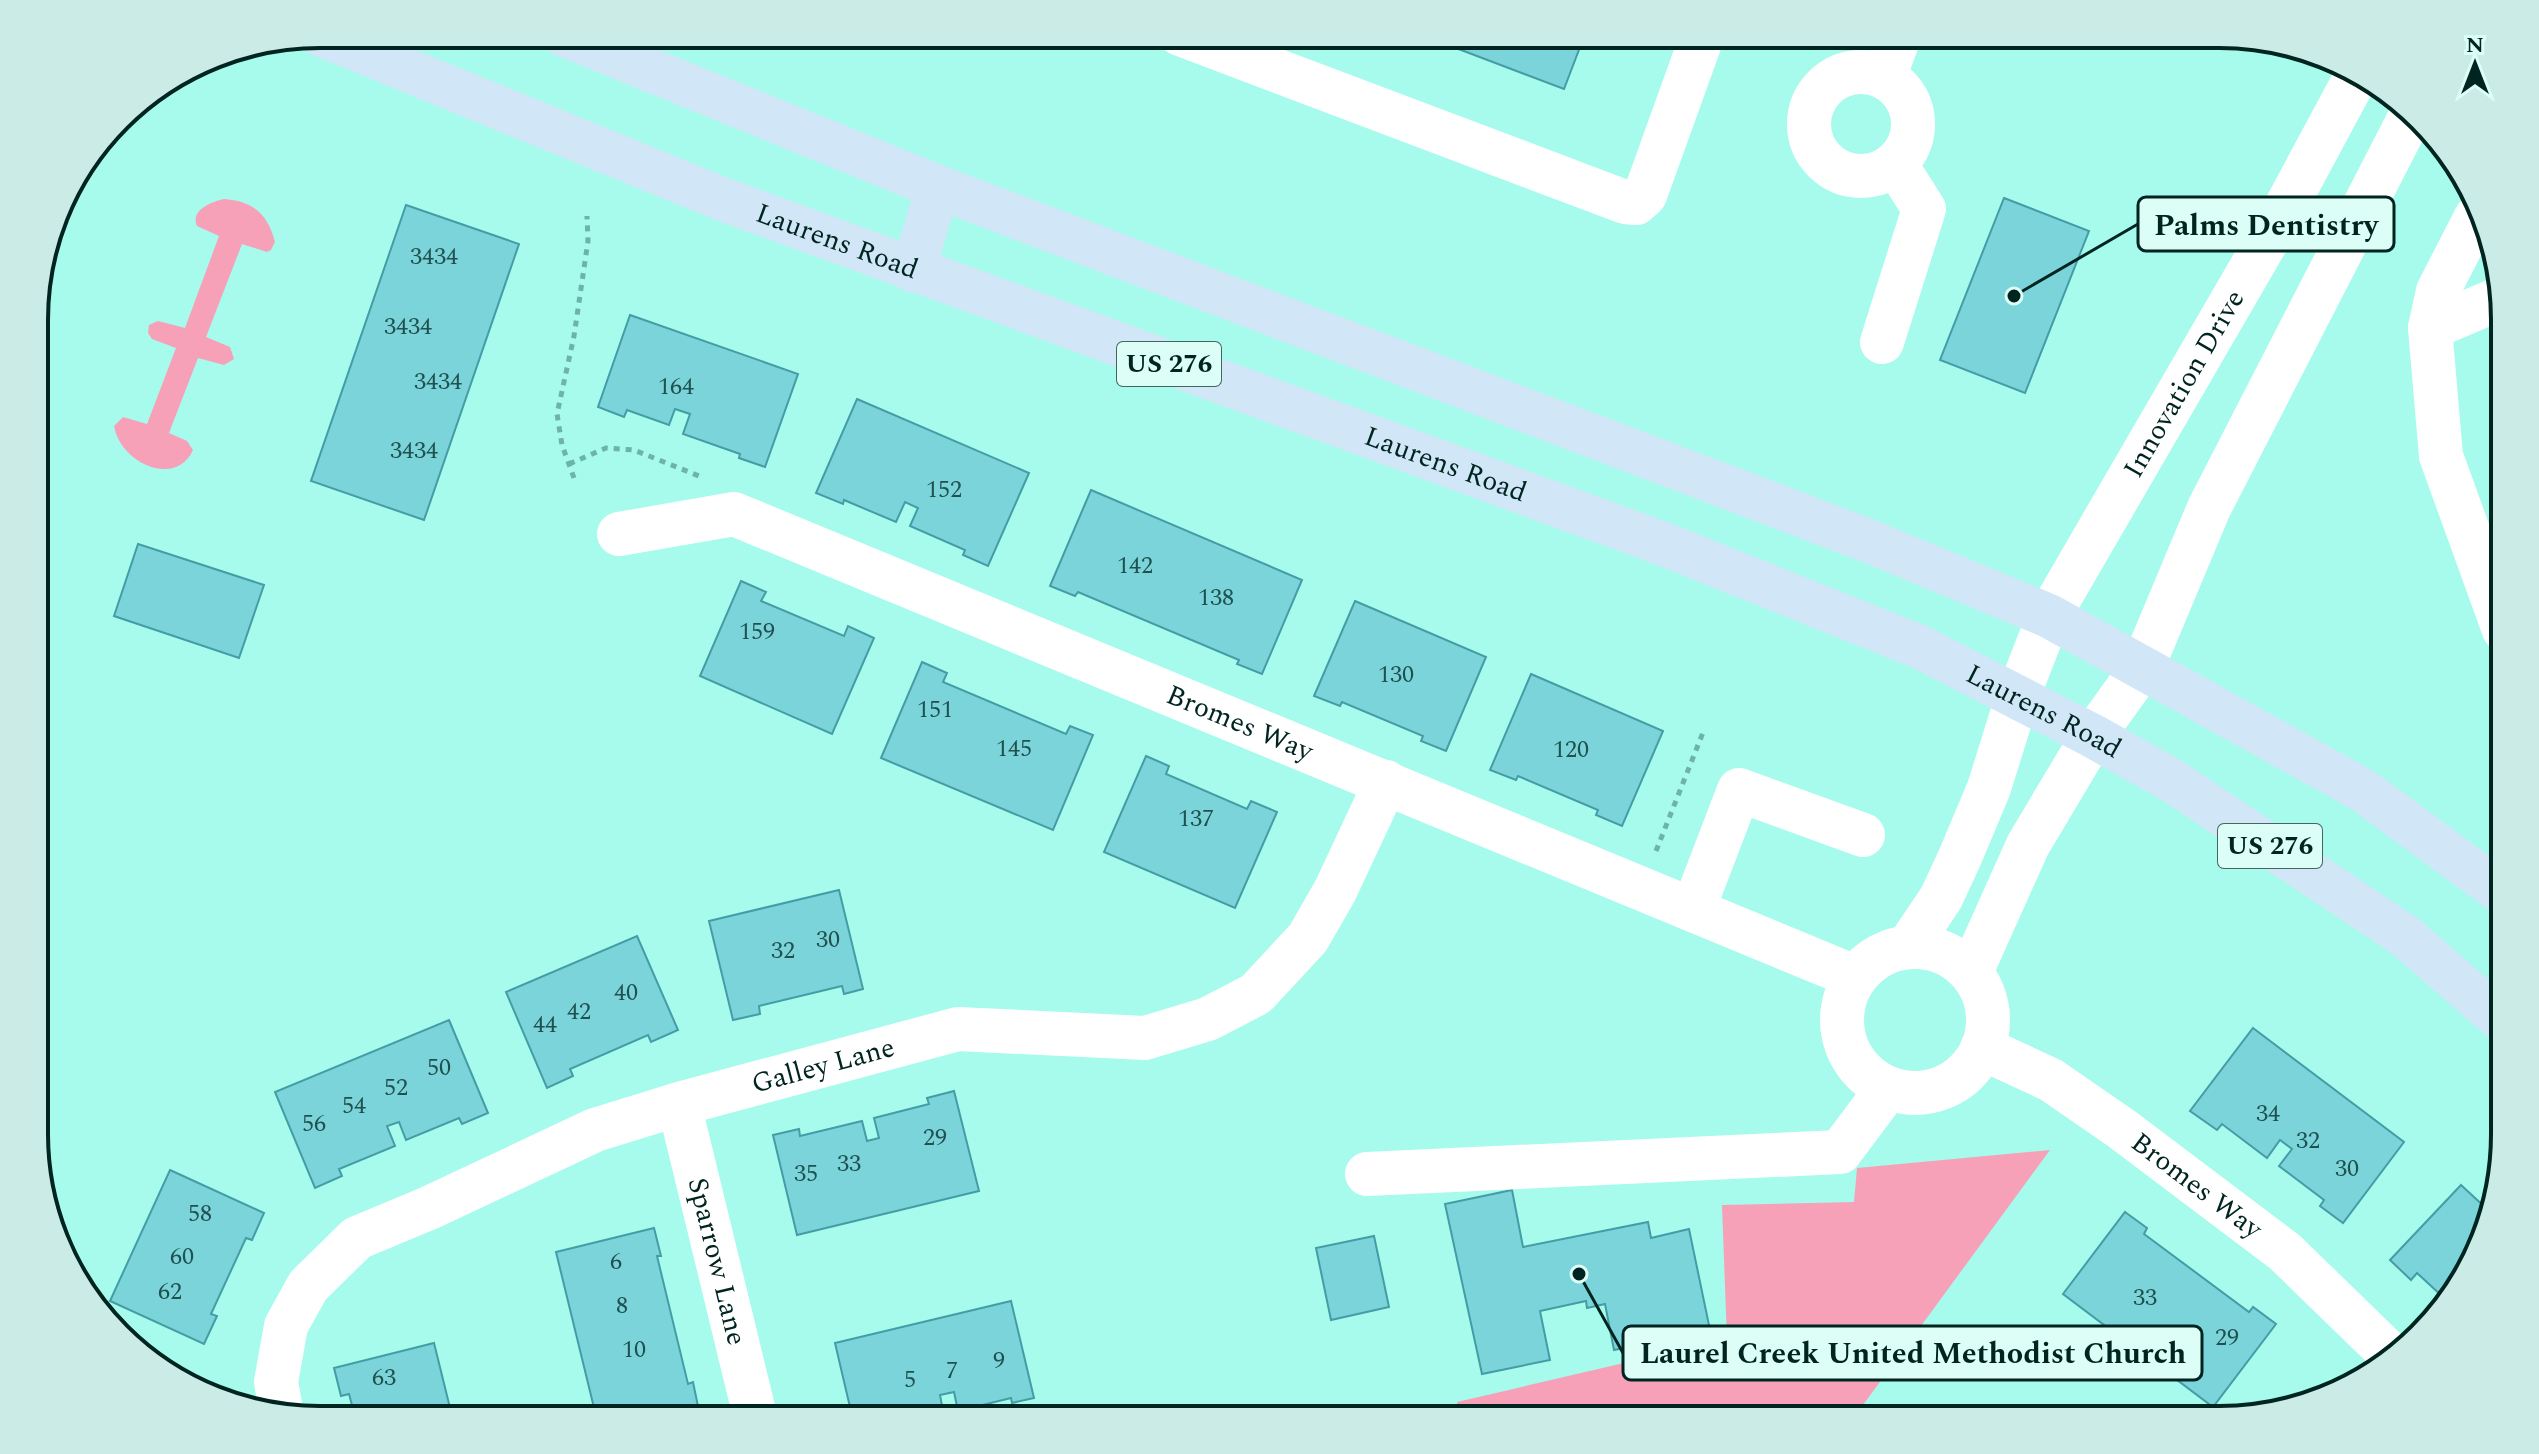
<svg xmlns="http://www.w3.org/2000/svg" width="2539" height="1454" viewBox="0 0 2539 1454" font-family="Spectral,serif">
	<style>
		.green { fill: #f7a1b8 }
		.building { fill: #7cd4db; stroke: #449da4; stroke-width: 2 }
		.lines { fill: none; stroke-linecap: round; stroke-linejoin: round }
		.path { stroke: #6eb3a8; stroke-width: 5; stroke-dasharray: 6 6; stroke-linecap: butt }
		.minor { stroke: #fff; stroke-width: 44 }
		.major { stroke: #d1e6f7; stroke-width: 44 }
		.labels { text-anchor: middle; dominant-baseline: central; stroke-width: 6; stroke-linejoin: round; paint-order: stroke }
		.number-label { font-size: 24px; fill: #1f514f }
		.shield { fill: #ddfdf7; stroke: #426660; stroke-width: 2 }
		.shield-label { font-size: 26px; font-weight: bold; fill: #002520 }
		.street-label { font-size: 28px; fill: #002520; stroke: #ddfdf7 }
		.rim { fill: none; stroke: #002520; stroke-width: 4 }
		.leader { fill: none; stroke: #002520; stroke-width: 3 }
		.callout-dot { fill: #002520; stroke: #ddfdf7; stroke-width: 3 }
		.callout { fill: #ddfdf7; stroke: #002520; stroke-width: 3 }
		.callout-label { font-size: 30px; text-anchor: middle; font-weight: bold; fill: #002520 }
	</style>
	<rect width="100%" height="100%" fill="#a6fbed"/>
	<g class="green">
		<path d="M224 199C253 201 268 214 275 242L271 250 267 252 242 244 206 337 230 347 234 359 224 365 198 358 169 433 187 441 193 450C177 487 121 465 114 426L123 417 147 424 176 348 152 339 148 333 149 325 158 321 185 328 219 236 197 226C190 210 211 202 224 199Z"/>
		<path d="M2050 1150 1852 1420H1461L1457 1402 1727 1339 1722 1205 1854 1202 1857 1168Z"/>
	</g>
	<g class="building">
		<path d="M1419 34H1585L1564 89Z"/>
		<path d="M2004 198 2089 231 2025 393 1940 360Z"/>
		<path d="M406 205 519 244 424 520 311 481Z"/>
		<path d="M53 228 60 230 36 295V283Z"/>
		<path d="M630 315 798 374 765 467 739 458 740 454 683 434 690 414 675 409 669 425 627 410 624 417 598 407Z"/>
		<path d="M857 399 1029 473 988 566 963 555 965 550 910 526 918 508 905 502 896 522 844 500 843 504 816 493Z"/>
		<path d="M1091 490 1302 580 1262 674 1237 664 1239 660 1078 592 1075 596 1050 586Z"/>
		<path d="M138 544 264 585 239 658 114 616Z"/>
		<path d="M741 581 766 592 761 601 844 636 848 626 874 638 832 734 700 676Z"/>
		<path d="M1355 601 1486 657 1446 751 1421 741 1423 736 1342 702 1340 706 1314 696Z"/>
		<path d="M922 662 947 673 943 682 1066 734 1070 726 1093 735 1053 830 881 758Z"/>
		<path d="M1531 674 1663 731 1622 826 1596 815 1598 810 1518 776 1516 780 1490 770Z"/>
		<path d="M1146 756 1169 766 1166 774 1247 809 1251 801 1277 812 1235 908 1104 852Z"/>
		<path d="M839 890 863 989 844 994 842 986 759 1006 760 1014 733 1020 709 921Z"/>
		<path d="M637 936 678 1030 651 1042 648 1035 570 1069 573 1076 547 1088 506 992Z"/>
		<path d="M449 1020 488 1113 462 1124 459 1118 406 1140 399 1122 387 1126 395 1146 339 1169 342 1176 315 1188 275 1092Z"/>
		<path d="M2253 1028 2404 1142 2343 1223 2320 1206 2324 1200 2279 1166 2292 1149 2280 1140 2267 1158 2222 1124 2217 1130 2190 1111Z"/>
		<path d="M954 1091 979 1191 797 1235 773 1135 799 1129 800 1136 862 1121 867 1141 879 1138 874 1118 929 1104 927 1098Z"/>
		<path d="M170 1170 264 1213 252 1240 246 1238 211 1314 217 1316 204 1344 110 1301Z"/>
		<path d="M2461 1185 2487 1209 2467 1278 2445 1299 2417 1273 2411 1280 2390 1260Z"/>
		<path d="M1512 1190 1523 1247 1648 1222 1651 1238 1689 1229 1710 1330 1614 1350 1605 1304 1587 1308 1586 1301 1540 1311 1550 1360 1482 1374 1445 1204Z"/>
		<path d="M2125 1212 2147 1228 2144 1234 2249 1312 2253 1307 2276 1324 2213 1407 2063 1294Z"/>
		<path d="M654 1228 661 1256H657L688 1384 693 1382 699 1411 662 1420H597L556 1252Z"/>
		<path d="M1374 1236 1389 1307 1331 1320 1316 1248Z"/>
		<path d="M1011 1301 1034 1398 1012 1403 1011 1398 958 1411 954 1392 940 1395 944 1416 929 1420H853L835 1343Z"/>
		<path d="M434 1343 453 1420H356L349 1394 341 1396 334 1368Z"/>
	</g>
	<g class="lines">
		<g class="path">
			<path d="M569 464 606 448 634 450 699 476"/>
			<path d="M574 478 562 445 557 414 574 336 588 241 587 216"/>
			<path d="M1656 851 1704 730"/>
		</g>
		<g class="minor">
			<path d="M1180 34 1625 202 1636 203 1645 195 1703 34"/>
			<circle cx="1861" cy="124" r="52"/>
			<path d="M1884 77 1900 34"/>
			<path d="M2476 217 2438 291 2430 328 2441 456 2504 630"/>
			<path d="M2430 328 2503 297"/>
			<path d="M1882 342 1924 209 1896 165"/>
			<path id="s1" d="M619 534 734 514 1855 977"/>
			<path d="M1693 910 1739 790 1863 835"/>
			<circle cx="1915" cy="1020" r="73"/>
			<path id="s2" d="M1908 947 1941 898 1960 857 1989 788 2017 698 2049 616 2280 218 2359 71"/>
			<path d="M1971 972 2028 845 2093 736 2142 668 2209 508 2410 117"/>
			<path id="s3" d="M1982 1048 2051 1080 2122 1129 2285 1252 2390 1354"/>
			<path id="s4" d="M679 1104 756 1420"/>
			<path d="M1367 1174 1840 1152 1888 1088"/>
			<path id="s5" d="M281 1410 276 1382 286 1326 308 1286 357 1238 429 1208 595 1130 679 1104 958 1029 1145 1038 1208 1019 1256 994 1308 938 1335 891 1386 782"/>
		</g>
		<g class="major">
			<path id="s6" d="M319 34 722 199 1661 543 1920 647 2093 736 2171 780 2405 936 2504 1022"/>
			<path d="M562 34 938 187 1869 541 2049 616 2364 791 2504 894"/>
			<path d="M913 271 938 187"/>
		</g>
	</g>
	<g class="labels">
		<g class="number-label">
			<text x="434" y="257">3434</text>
			<text x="408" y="327">3434</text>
			<text x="438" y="382">3434</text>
			<text x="676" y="387">164</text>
			<text x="414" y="451">3434</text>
			<text x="944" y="490">152</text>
			<text x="1135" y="566">142</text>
			<text x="1216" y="598">138</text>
			<text x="757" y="632">159</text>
			<text x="1396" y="675">130</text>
			<text x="935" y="710">151</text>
			<text x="1014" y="749">145</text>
			<text x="1571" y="750">120</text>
			<text x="1196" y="819">137</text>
			<text x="828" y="940">30</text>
			<text x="783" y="951">32</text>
			<text x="626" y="993">40</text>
			<text x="579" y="1012">42</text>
			<text x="545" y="1025">44</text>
			<text x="439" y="1068">50</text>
			<text x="396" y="1088">52</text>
			<text x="354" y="1106">54</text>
			<text x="2268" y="1114">34</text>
			<text x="314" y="1124">56</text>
			<text x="935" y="1138">29</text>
			<text x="2308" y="1141">32</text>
			<text x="849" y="1164">33</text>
			<text x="2347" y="1169">30</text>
			<text x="806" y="1174">35</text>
			<text x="200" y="1214">58</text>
			<text x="182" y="1257">60</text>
			<text x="616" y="1262">6</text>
			<text x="170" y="1292">62</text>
			<text x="2145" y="1298">33</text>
			<text x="622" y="1306">8</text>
			<text x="2227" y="1338">29</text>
			<text x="634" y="1350">10</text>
			<text x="999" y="1361">9</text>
			<text x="952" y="1371">7</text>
			<text x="384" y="1378">63</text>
			<text x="910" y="1380">5</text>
		</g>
		<g class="shield">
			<rect x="1117" y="342" width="104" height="44" rx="6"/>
			<rect x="2218" y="824" width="104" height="44" rx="6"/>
		</g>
		<g class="shield-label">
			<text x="1169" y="364">US 276</text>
			<text x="2270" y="846">US 276</text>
		</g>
		<g class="street-label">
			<text stroke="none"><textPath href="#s6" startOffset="558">Laurens Road</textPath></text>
			<text stroke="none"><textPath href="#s2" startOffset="630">Innovation Drive</textPath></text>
			<text stroke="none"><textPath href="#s6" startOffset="1206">Laurens Road</textPath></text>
			<text stroke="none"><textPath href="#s6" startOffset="1854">Laurens Road</textPath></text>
			<text stroke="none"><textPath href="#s1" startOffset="664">Bromes Way</textPath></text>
			<text stroke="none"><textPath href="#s5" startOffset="698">Galley Lane</textPath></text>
			<text stroke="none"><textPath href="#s3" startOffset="256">Bromes Way</textPath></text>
			<text stroke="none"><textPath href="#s4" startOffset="162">Sparrow Lane</textPath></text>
		</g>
	</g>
	<path d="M0 0H2539V1454H0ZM320 48H2219A272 272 0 0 1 2491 320V1134A272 272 0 0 1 2219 1406H320A272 272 0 0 1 48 1134V320A272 272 0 0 1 320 48Z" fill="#cbece6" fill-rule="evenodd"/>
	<path class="rim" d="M320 48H2219A272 272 0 0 1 2491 320V1134A272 272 0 0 1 2219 1406H320A272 272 0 0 1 48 1134V320A272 272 0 0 1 320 48Z"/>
	<path class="leader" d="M2014 296L2138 224M1579 1274L1623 1353"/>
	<g class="callout-dot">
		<circle cx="2014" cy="296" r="8"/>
		<circle cx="1579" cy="1274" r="8"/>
	</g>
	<g class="callout">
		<rect x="2138" y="197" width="256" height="54" rx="8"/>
		<rect x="1623" y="1326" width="579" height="54" rx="8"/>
	</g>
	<g class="callout-label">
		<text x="2266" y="235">Palms Dentistry</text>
		<text x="1913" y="1363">Laurel Creek United Methodist Church</text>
	</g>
	<g transform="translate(2475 64)" stroke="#ddfdf7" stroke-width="6" paint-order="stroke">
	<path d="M0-6L14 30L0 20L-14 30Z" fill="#002520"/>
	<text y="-12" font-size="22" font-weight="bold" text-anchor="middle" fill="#002520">N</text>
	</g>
</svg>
